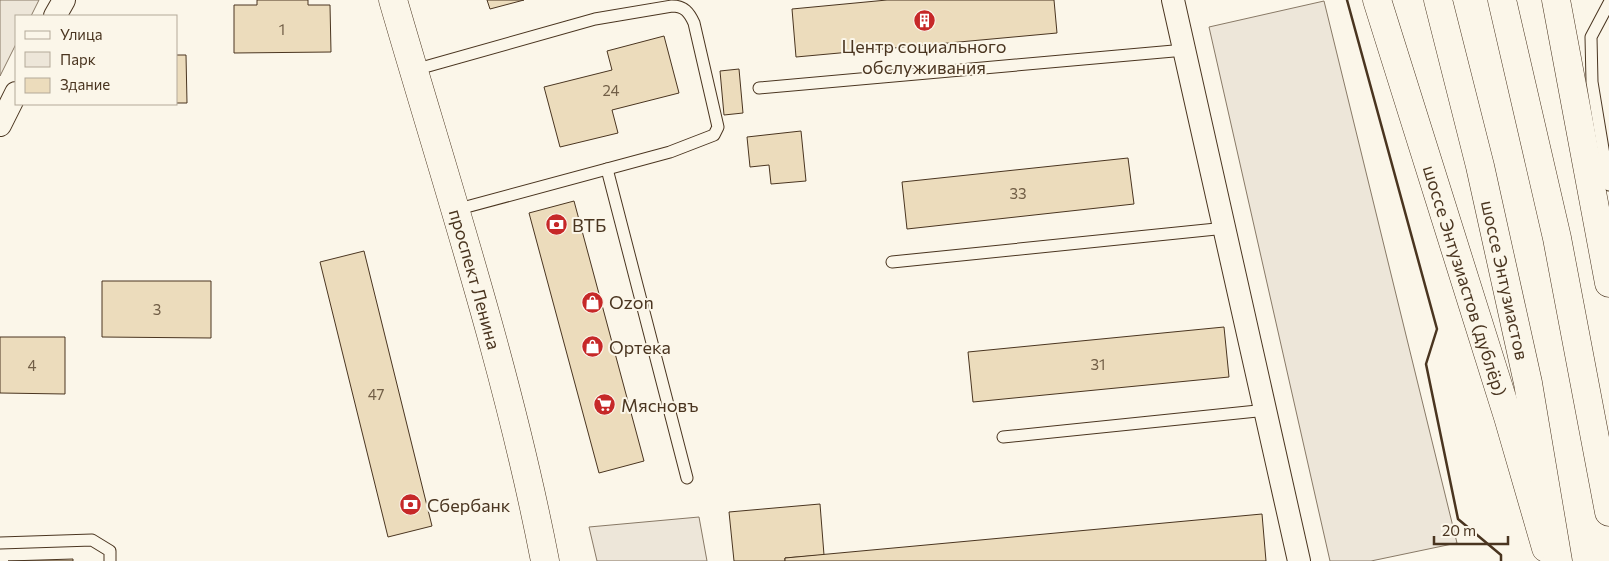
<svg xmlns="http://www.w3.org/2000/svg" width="1609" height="561" viewBox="0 0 1609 561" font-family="Commissioner,sans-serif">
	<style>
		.green { fill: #ede6d9; stroke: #887966 }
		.building { fill: #ecdcbc; stroke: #4a3520 }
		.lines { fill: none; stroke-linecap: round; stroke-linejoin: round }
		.service-casing { stroke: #4a3520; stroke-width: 13 }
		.minor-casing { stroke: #4a3520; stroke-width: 24 }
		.secondary-casing { stroke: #4a3520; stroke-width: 29 }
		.primary-casing { stroke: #4a3520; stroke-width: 29 }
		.trunk-casing { stroke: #4a3520; stroke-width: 29 }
		.service { stroke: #fbf6e9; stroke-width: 11 }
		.minor { stroke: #fbf6e9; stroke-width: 22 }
		.secondary { stroke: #fbf6e9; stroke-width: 28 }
		.primary { stroke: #fbf6e9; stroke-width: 28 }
		.trunk { stroke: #fbf6e9; stroke-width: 28 }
		.wall { stroke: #4a3520; stroke-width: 2.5 }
		.labels { text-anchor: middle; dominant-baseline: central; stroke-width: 4; stroke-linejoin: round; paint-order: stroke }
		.number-label { font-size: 15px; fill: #725f47 }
		.poi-label { font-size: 18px; fill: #4a3520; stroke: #fbf6e9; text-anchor: start }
		.street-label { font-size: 18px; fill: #4a3520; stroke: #fbf6e9 }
	</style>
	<rect width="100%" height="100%" fill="#fbf6e9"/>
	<g class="green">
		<path d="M0 0H39L31 16H16V44L0 76Z"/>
		<path d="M1324 1 1457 543 1371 561H1330L1209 27Z"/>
		<path d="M699 517 707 561H597L589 527Z"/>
	</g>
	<g class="building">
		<path d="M257 0H308V5H330L331 52 234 53V5H257Z"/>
		<path d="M487 0H524L490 9Z"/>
		<path d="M887 0H1054L1057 33 796 57 792 9Z"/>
		<path d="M664 36 679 93 612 110 618 133 560 147 544 87 612 70 607 51Z"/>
		<path d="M176 55H186L187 103H176Z"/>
		<path d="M739 69 743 113 724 115 720 71Z"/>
		<path d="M801 131 806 181 771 184 769 165 750 167 747 137Z"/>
		<path d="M1128 158 1134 204 907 229 902 182Z"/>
		<path d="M574 201 644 461 599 473 529 213Z"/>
		<path d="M364 251 432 526 388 537 320 262Z"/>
		<path d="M102 281H211V338L102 337Z"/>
		<path d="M1224 327 1229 377 973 402 968 352Z"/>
		<path d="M0 337H65V394L0 393Z"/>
		<path d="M820 504 824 555 785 558V561H734L729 512Z"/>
		<path d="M1262 514 1266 561H785V558Z"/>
		<path d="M73 559V561H8Z"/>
	</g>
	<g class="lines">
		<defs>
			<g id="service">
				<path d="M1609 3 1591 37 1592 82 1609 185"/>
				<path d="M414 70 595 19 672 6C684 6 689 12 694 23L718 127 714 135 670 152 455 210"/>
				<path d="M759 88 1185 50"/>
				<path d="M607 169 687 478"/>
				<path d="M892 262 1226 228"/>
				<path d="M1003 437 1267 410"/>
				<path d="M0 543 92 540 110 551V561"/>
			</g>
			<g id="minor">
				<path d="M1173 0 1299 561"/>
				<path d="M55 16 64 0"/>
				<path d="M0 125 16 93"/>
			</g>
			<g id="secondary">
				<path id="s1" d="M393 0C447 186 508 370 545 561"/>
				<path id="s2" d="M1377 0 1508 417 1546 548"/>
			</g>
			<path id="primary" d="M1556 0 1609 283"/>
			<g id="trunk">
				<path id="s3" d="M1438 0 1480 166 1528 383 1558 561"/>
				<path d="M1502 0 1557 238 1609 512"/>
			</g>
		</defs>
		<use href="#service" class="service-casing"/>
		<use href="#minor" class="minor-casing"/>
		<use href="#secondary" class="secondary-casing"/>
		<use href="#primary" class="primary-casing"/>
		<use href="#trunk" class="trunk-casing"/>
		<use href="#service" class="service"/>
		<use href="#minor" class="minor"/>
		<use href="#secondary" class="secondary"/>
		<use href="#primary" class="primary"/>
		<use href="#trunk" class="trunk"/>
		<path class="wall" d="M1347 0 1437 329 1426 364 1458 519 1501 555V561"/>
	</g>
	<defs>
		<symbol id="building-disc" viewBox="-11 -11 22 22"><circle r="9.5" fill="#c62828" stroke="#fbf6e9"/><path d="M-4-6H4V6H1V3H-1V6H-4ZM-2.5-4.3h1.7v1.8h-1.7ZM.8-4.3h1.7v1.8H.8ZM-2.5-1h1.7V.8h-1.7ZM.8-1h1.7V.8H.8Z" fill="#fff"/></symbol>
		<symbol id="bank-disc" viewBox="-11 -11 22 22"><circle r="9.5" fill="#c62828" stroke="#fbf6e9"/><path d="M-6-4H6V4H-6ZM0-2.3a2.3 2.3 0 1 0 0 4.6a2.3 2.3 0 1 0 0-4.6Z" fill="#fff"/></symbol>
		<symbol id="shop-disc" viewBox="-11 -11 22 22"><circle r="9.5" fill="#c62828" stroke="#fbf6e9"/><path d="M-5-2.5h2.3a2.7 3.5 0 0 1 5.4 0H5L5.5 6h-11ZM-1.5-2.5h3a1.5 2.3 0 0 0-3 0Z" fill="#fff"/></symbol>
		<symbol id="supermarket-disc" viewBox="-11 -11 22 22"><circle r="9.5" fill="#c62828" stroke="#fbf6e9"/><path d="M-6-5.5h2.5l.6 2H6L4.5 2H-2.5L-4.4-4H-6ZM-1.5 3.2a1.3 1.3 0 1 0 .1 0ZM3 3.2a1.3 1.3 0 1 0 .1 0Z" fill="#fff"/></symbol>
	</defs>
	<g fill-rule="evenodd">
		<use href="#building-disc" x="912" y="8" width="25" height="25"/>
		<use href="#bank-disc" x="544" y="212" width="25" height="25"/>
		<use href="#shop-disc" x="580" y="290" width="25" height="25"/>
		<use href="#shop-disc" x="580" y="334" width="25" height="25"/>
		<use href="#supermarket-disc" x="592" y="392" width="25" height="25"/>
		<use href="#bank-disc" x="398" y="492" width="25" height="25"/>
	</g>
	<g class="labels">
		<g class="number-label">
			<text x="282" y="29">1</text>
			<text x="611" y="90">24</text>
			<text x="1018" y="193">33</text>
			<text x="157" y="309">3</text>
			<text x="1098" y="364">31</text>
			<text x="32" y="365">4</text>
			<text x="376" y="394">47</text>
		</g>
		<g class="poi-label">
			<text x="924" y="46" text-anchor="middle">Центр социального<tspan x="924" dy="21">обслуживания</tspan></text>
			<text x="572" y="225">ВТБ</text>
			<text x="609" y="302">Ozon</text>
			<text x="609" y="347">Ортека</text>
			<text x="621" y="405">Мясновъ</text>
			<text x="427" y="505">Сбербанк</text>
		</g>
		<g class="street-label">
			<text stroke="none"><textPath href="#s1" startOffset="291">проспект Ленина</textPath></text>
			<text stroke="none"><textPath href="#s3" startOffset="288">шоссе Энтузиастов</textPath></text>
			<text stroke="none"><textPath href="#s2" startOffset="294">шоссе Энтузиастов (дублёр)</textPath></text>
		</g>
	</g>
	<rect x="15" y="15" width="162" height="90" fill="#fbf6e9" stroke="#b4a999"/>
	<rect x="25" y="31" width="25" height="8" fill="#fbf6e9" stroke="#b4a999"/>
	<text x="60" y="40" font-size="15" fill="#4a3520">Улица</text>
	<rect x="25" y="52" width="25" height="15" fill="#ede6d9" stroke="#b4a999"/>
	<text x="60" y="65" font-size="15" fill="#4a3520">Парк</text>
	<rect x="25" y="78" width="25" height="15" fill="#ecdcbc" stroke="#b4a999"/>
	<text x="60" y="90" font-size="15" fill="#4a3520">Здание</text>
	<path d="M1434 536v8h74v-8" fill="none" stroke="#4a3520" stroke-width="2.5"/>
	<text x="1442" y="536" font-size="15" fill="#4a3520" stroke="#fbf6e9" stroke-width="4" paint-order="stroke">20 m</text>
</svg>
